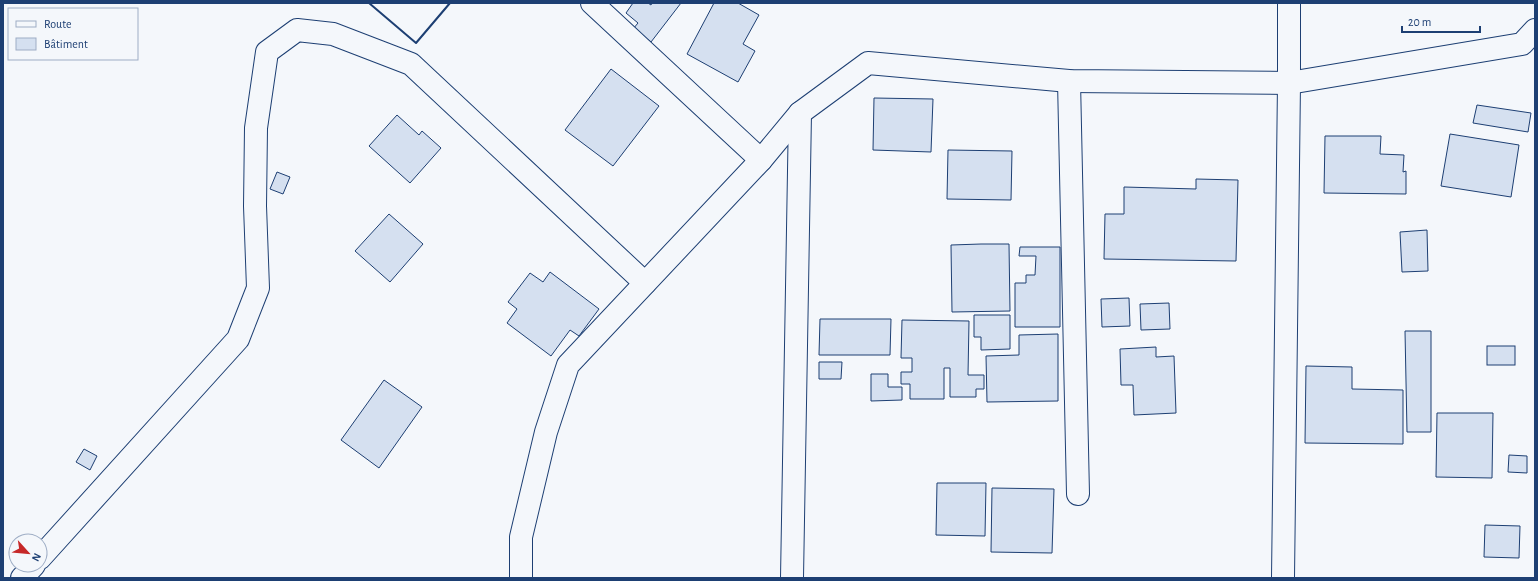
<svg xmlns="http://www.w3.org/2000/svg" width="1538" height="581" viewBox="0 0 1538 581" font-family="'Alegreya Sans',sans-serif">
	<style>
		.building { fill: #d5e0f0; stroke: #1d3f73 }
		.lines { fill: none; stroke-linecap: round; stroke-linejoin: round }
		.street-casing { stroke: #1d3f73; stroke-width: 24 }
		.street { stroke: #f4f7fb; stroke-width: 22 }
		.wall { stroke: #1d3f73; stroke-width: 2 }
	</style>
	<rect width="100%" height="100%" fill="#f4f7fb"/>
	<g class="building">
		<path d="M633 3H648L651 5 652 3H681L651 42 633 29 638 23 626 13Z"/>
		<path d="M714 3H738L759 15 743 44 755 51 738 82 687 54Z"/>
		<path d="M611 69 659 106 613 166 565 130Z"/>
		<path d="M874 98 933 99 931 152 873 150Z"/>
		<path d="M1477 105 1531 113 1528 132 1473 123Z"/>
		<path d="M397 115 419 135 422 131 441 148 410 183 369 146Z"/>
		<path d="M1450 134 1519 145 1511 197 1441 186Z"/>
		<path d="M1325 136H1381L1380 154 1404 155 1403 172 1406 171V194L1324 193Z"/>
		<path d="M948 150 1012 151 1011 200 947 199Z"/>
		<path d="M277 172 290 177 283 194 270 189Z"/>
		<path d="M1196 179 1238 180 1236 261 1104 259 1105 214H1124V187L1196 189Z"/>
		<path d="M389 214 423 244 390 282 355 251Z"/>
		<path d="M1427 230 1428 271 1402 272 1400 232Z"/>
		<path d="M981 244H1009L1010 311 952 312 951 245Z"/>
		<path d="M1020 247H1060V327H1015V283H1026V275H1035L1036 256H1019Z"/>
		<path d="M550 272 599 309 579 336 570 330 551 356 507 323 517 309 508 302 530 273 543 282Z"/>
		<path d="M1129 298 1130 326 1102 327 1101 299Z"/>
		<path d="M1169 303 1170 329 1141 330 1140 304Z"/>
		<path d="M974 315H1010V349L981 350V337H974Z"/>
		<path d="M820 319H891L890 355H819Z"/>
		<path d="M902 320 969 321 968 375H984V389H976V397H950V368H944V399H910V384H901V372H912V358H901Z"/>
		<path d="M1405 331H1431V432H1407Z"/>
		<path d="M1058 334V401L987 402 986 356 1019 355V335Z"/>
		<rect x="1487" y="346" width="28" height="19"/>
		<path d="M1156 347V357L1174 356 1176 413 1134 415 1133 385H1121L1120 349Z"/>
		<path d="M819 362H842L841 379H819Z"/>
		<path d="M1306 366 1352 367V389L1403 390V444L1305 443Z"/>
		<path d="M871 374H888V387H902V400L871 401Z"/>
		<path d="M384 380 422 407 379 468 341 440Z"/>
		<path d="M1437 413H1493L1492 478 1436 477Z"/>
		<path d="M84 449 97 456 90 470 76 462Z"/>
		<path d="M1509 455 1527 456V473L1508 472Z"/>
		<path d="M937 483H986L985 536 936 535Z"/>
		<path d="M992 488 1054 489 1052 553 991 552Z"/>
		<path d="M1485 525 1520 526 1519 558 1484 557Z"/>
	</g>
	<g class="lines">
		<defs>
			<g id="street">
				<path d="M592 3 761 160"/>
				<path d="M1069 81 1078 494"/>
				<path d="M40 558 238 339 258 288 255 206 256 128 267 52 297 30 333 34 411 64 645 283"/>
				<path d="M22 578 34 565"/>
				<path d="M521 578V537L546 432 568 365 761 160 800 113 868 63 1069 81 1289 83 1522 44 1535 30"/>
				<path d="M792 578 800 113"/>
				<path d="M1283 578 1289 83V3"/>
			</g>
		</defs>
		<use href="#street" class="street-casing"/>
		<use href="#street" class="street"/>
		<path class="wall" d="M369 3 416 43 450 3"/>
	</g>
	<rect width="1538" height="581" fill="none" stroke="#1d3f73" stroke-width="8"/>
	<rect x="8" y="8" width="130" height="52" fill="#f4f7fb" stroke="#9eadc5"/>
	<rect x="16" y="21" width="20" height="6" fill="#f4f7fb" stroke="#9eadc5"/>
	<text x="44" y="28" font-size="12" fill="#1d3f73">Route</text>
	<rect x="16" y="38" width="20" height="12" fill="#d5e0f0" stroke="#9eadc5"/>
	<text x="44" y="48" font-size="12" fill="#1d3f73">Bâtiment</text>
	<g transform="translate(28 553) rotate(117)"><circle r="19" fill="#f4f7fb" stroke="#9eadc5"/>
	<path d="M0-3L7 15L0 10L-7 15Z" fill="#c62828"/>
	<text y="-6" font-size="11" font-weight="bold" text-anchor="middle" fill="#1d3f73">N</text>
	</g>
	<path d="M1402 26v6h78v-6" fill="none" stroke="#1d3f73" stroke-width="2"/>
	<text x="1408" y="26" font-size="12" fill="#1d3f73" stroke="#f4f7fb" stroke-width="3" paint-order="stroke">20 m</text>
</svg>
